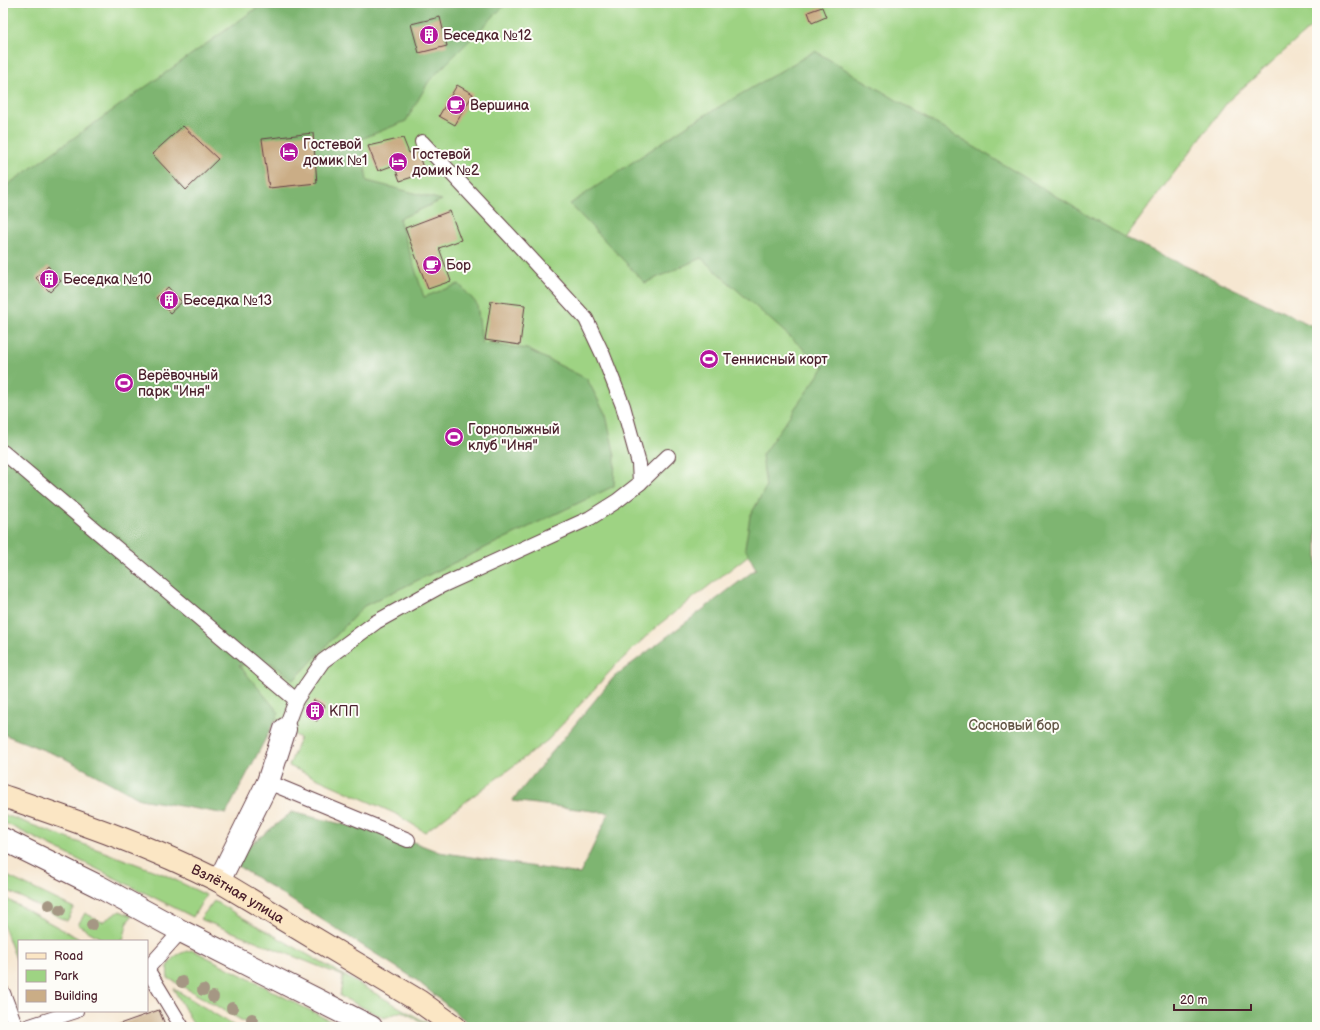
<svg xmlns="http://www.w3.org/2000/svg" width="1320" height="1030" viewBox="0 0 1320 1030" font-family="'Balsamiq Sans',sans-serif">
	<style>
		.green { fill: #9ed383; stroke: #747957 }
		.forest { fill: #7eb571; stroke: #646a4e }
		.building { fill: #caad86 }
		.lines { fill: none; stroke-linecap: round; stroke-linejoin: round }
		.lane-casing { stroke: #643d44; stroke-width: 16 }
		.street-casing { stroke: #643d44; stroke-width: 24 }
		.secondary-casing { stroke: #643d44; stroke-width: 24 }
		.lane { stroke: #fff; stroke-width: 14 }
		.street { stroke: #fff; stroke-width: 22 }
		.secondary { stroke: #fbe6c4; stroke-width: 22 }
		.tree { fill: #a59784 }
		.labels { text-anchor: middle; dominant-baseline: central; stroke-width: 4; stroke-linejoin: round; paint-order: stroke }
		.poi-label { font-size: 14px; fill: #4a1f2b; stroke: #fdfcf7; text-anchor: start }
		.park-label { font-size: 14px; fill: #635545; stroke: #fdfcf7 }
		.street-label { font-size: 14px; fill: #4a1f2b; stroke: #fdfcf7 }
	</style>
	<rect width="100%" height="100%" fill="#fdfcf7"/>
	<filter id="ink" filterUnits="userSpaceOnUse"><feTurbulence type="fractalNoise" baseFrequency=".025" numOctaves="2"/><feDisplacementMap in="SourceGraphic" scale="8" xChannelSelector="R" yChannelSelector="G"/><feConvolveMatrix kernelMatrix="1 2 1 2 8 2 1 2 1" color-interpolation-filters="sRGB"/></filter>
	<filter id="wash" filterUnits="userSpaceOnUse"><feTurbulence type="fractalNoise" baseFrequency=".012" numOctaves="4" result="noise"/><feDisplacementMap in="SourceGraphic" scale="16" xChannelSelector="R" yChannelSelector="G"/><feGaussianBlur stdDeviation="0.9" result="paint"/><feColorMatrix in="noise" values="0 0 0 0 0 0 0 0 0 0 0 0 0 0 0 0 0 1.4 0 .05"/><feComposite in="paint" operator="in"/></filter>
	<g filter="url(#wash)">
		<rect width="100%" height="100%" fill="#f6e7d1"/>
		<g class="green">
			<path d="M3 3H1317V22L1229 100 1095 278 794 520 657 626 615 666 548 740 425 832 394 813 289 766 300 738 285 729 3 482Z"/>
			<path d="M3 814 163 874 206 895 193 917 3 822Z"/>
			<path d="M3 874 74 908 67 921 3 888Z"/>
			<path d="M3 897 83 941H19V967L3 924Z"/>
			<path d="M214 901 434 1027H431L402 1011 384 1018 340 996 343 976 200 919Z"/>
			<path d="M120 911 132 916 128 921 123 941H105L78 925 85 913 102 922Z"/>
			<path d="M193 950 342 1027H253L168 978C165 960 176 953 193 950Z"/>
			<path d="M173 988 236 1027H195Z"/>
		</g>
		<g class="forest">
			<path d="M264 3H507L429 81 406 121 361 139 367 181 442 200 399 219 424 297 459 284 477 304 482 343 527 349 587 379 606 415 615 456 614 486 364 606 294 680 271 663 239 665 279 713 226 814 140 799 64 758 3 734V188Z"/>
			<path d="M815 51 1122 236 1317 328V728L1316 730 1317 731V1027H473L415 979 230 861 292 812 408 840 439 852 580 874 609 813 512 801 614 677 756 569 745 548 750 516 766 487 762 455 824 367 701 258 645 283 570 204 688 125Z"/>
		</g>
		<g id="blocks">
			<g class="building">
				<path d="M822 7 826 17 812 23 808 12Z"/>
				<path d="M440 17 447 46 419 53 411 24Z"/>
				<path d="M457 85 473 94 455 125 439 116Z"/>
				<path d="M183 126 218 159 186 190 152 154Z"/>
				<path d="M313 133 317 183 269 188 262 139Z"/>
				<path d="M403 138 409 153 417 151 425 173 400 181 394 165 378 171 368 146Z"/>
				<path d="M450 211 461 240 439 248 451 281 428 289 405 228Z"/>
				<path d="M48 266 61 281 50 292 36 278Z"/>
				<path d="M168 287 182 302 170 313 156 298Z"/>
				<path d="M491 301 525 305 520 345 485 340Z"/>
				<path d="M314 700 325 706 317 721 306 715Z"/>
				<path d="M159 1010 166 1027H111Z"/>
			</g>
		</g>
	</g>
	<g filter="url(#ink)">
		<use href="#blocks" fill-opacity="0" stroke="#643d44" stroke-width="1"/>
		<g class="lines">
			<defs>
				<g id="lane">
					<path d="M3 452 296 700 285 729"/>
					<path d="M640 483 668 456"/>
					<path d="M296 700 323 661 376 622 441 586 590 518 617 501 640 483 639 464 623 406 603 355 586 319 513 239 422 142"/>
					<path d="M268 782 408 840"/>
					<path d="M147 969 182 1027"/>
					<path d="M147 969 181 931"/>
					<path d="M3 993 16 1027"/>
					<path d="M27 1027 76 1011"/>
				</g>
				<g id="street">
					<path d="M3 839 98 886 181 931 371 1027"/>
					<path d="M219 881 268 782 285 729"/>
				</g>
				<g id="secondary">
					<path id="s1" d="M3 796C76 821 150 846 219 881L419 1001 455 1027"/>
				</g>
			</defs>
			<use href="#lane" class="lane-casing"/>
			<use href="#street" class="street-casing"/>
			<use href="#secondary" class="secondary-casing"/>
			<use href="#lane" class="lane"/>
			<use href="#street" class="street"/>
			<use href="#secondary" class="secondary"/>
		</g>
		<g class="tree">
			<circle cx="49" cy="905" r="6"/>
			<circle cx="60" cy="910" r="6"/>
			<circle cx="92" cy="925" r="6"/>
			<circle cx="182" cy="982" r="6"/>
			<circle cx="203" cy="990" r="6"/>
			<circle cx="213" cy="997" r="6"/>
			<circle cx="232" cy="1008" r="6"/>
			<circle cx="252" cy="1019" r="6"/>
		</g>
	</g>
	<defs>
		<symbol id="building-disc" viewBox="-11 -11 22 22"><circle r="9.5" fill="#b5179e" stroke="#fdfcf7"/><path d="M-4-6H4V6H1V3H-1V6H-4ZM-2.5-4.3h1.7v1.8h-1.7ZM.8-4.3h1.7v1.8H.8ZM-2.5-1h1.7V.8h-1.7ZM.8-1h1.7V.8H.8Z" fill="#fff"/></symbol>
		<symbol id="cafe-disc" viewBox="-11 -11 22 22"><circle r="9.5" fill="#b5179e" stroke="#fdfcf7"/><path d="M-5.5-4.5H6V0H3Q3 3.5 0 3.5H-2.5Q-5.5 3.5-5.5 0ZM3-3.2v2h1.7v-2ZM-6 4.5H4V6H-6Z" fill="#fff"/></symbol>
		<symbol id="hotel-disc" viewBox="-11 -11 22 22"><circle r="9.5" fill="#b5179e" stroke="#fdfcf7"/><path d="M-6-4.5h1.5V1H6V5H4.5V3h-9V5H-6ZM-4 0a1.8 1.8 0 1 1 3.6 0ZM.5 0V-2.5h3Q6-2.5 6 0Z" fill="#fff"/></symbol>
		<symbol id="stadium-disc" viewBox="-11 -11 22 22"><circle r="9.5" fill="#b5179e" stroke="#fdfcf7"/><path d="M0-5a6.5 5 0 1 0 0 10a6.5 5 0 1 0 0-10ZM-3.5-1.8h7v3.6h-7Z" fill="#fff"/></symbol>
	</defs>
	<g fill-rule="evenodd">
		<use href="#building-disc" x="418" y="24" width="22" height="22"/>
		<use href="#cafe-disc" x="445" y="94" width="22" height="22"/>
		<use href="#hotel-disc" x="278" y="141" width="22" height="22"/>
		<use href="#hotel-disc" x="387" y="151" width="22" height="22"/>
		<use href="#cafe-disc" x="421" y="254" width="22" height="22"/>
		<use href="#building-disc" x="38" y="268" width="22" height="22"/>
		<use href="#building-disc" x="158" y="289" width="22" height="22"/>
		<use href="#stadium-disc" x="698" y="348" width="22" height="22"/>
		<use href="#stadium-disc" x="113" y="372" width="22" height="22"/>
		<use href="#stadium-disc" x="443" y="426" width="22" height="22"/>
		<use href="#building-disc" x="304" y="700" width="22" height="22"/>
	</g>
	<g class="labels">
		<g class="poi-label">
			<text x="443" y="35">Беседка №12</text>
			<text x="470" y="105">Вершина</text>
			<text x="303" y="144">Гостевой<tspan x="303" dy="16">домик №1</tspan></text>
			<text x="412" y="154">Гостевой<tspan x="412" dy="16">домик №2</tspan></text>
			<text x="446" y="265">Бор</text>
			<text x="63" y="279">Беседка №10</text>
			<text x="183" y="300">Беседка №13</text>
			<text x="723" y="359">Теннисный корт</text>
			<text x="138" y="375">Верёвочный<tspan x="138" dy="16">парк "Иня"</tspan></text>
			<text x="468" y="429">Горнолыжный<tspan x="468" dy="16">клуб "Иня"</tspan></text>
			<text x="329" y="711">КПП</text>
		</g>
		<g class="park-label">
			<text x="1014" y="725">Сосновый бор</text>
		</g>
		<g class="street-label">
			<text stroke="none"><textPath href="#s1" startOffset="255">Взлётная улица</textPath></text>
		</g>
	</g>
	<rect width="1320" height="1030" fill="none" stroke="#fdfcf7" stroke-width="16"/>
	<rect x="18" y="940" width="130" height="72" fill="#fdfcf7" stroke="#b5a4a5"/>
	<rect x="26" y="953" width="20" height="6" fill="#fbe6c4" stroke="#b5a4a5"/>
	<text x="54" y="960" font-size="12" fill="#4a1f2b">Road</text>
	<rect x="26" y="970" width="20" height="12" fill="#9ed383" stroke="#b5a4a5"/>
	<text x="54" y="980" font-size="12" fill="#4a1f2b">Park</text>
	<rect x="26" y="990" width="20" height="12" fill="#caad86" stroke="#b5a4a5"/>
	<text x="54" y="1000" font-size="12" fill="#4a1f2b">Building</text>
	<path d="M1174 1004v6h77v-6" fill="none" stroke="#4a1f2b" stroke-width="2"/>
	<text x="1180" y="1004" font-size="12" fill="#4a1f2b" stroke="#fdfcf7" stroke-width="3" paint-order="stroke">20 m</text>
</svg>
